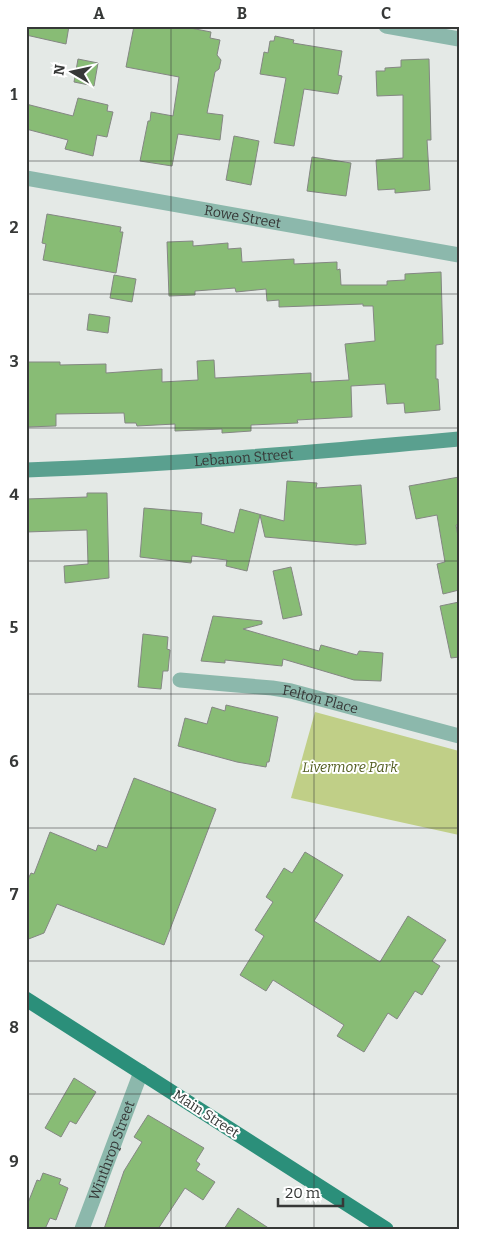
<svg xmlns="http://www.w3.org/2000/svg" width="485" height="1255" viewBox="0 0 485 1255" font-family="Bitter,serif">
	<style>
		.green { fill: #c0cf87 }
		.building { fill: #88bc75; stroke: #848783 }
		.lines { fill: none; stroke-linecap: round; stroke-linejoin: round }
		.street { stroke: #8cb8ac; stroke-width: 15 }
		.secondary { stroke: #5aa08f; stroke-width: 15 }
		.primary { stroke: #2b8f7a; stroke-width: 15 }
		.grid { fill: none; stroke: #363837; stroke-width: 1; stroke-opacity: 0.55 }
		.labels { text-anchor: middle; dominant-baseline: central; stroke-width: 4; stroke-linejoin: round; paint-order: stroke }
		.street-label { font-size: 14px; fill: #363837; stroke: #fff }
		.park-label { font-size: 14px; font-style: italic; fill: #535e21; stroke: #fff }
		.neatline { fill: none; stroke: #363837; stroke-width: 2 }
		.grid-label { font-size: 16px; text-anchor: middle; font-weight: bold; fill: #363837 }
	</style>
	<rect width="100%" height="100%" fill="#e4e9e6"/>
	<path class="green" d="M315 712 459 751V835L291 798Z"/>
	<g class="building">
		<path d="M26 26H69L66 44 26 35Z"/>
		<path d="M134 26H180L211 32 210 38 220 40 217 55 221 60 219 69 215 72 207 113 223 115 220 140 178 134 172 166 140 161 148 121H150L151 112 173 116 179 77 126 67Z"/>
		<path d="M275 36 294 40 293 43 342 51 338 75 342 76 338 94 304 89 294 146 274 143 286 78 260 74 264 52 268 53 270 41H274Z"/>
		<path d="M78 59 98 63 94 86 74 82Z"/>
		<path d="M429 59 431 140H427L430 190 395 193V189L378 190 376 160 403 158V95L377 96 376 71H385V68L401 67V60Z"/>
		<path d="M78 98 108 105 107 111 113 112 107 137 97 135 93 156 65 149 68 140 26 129V104L73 116Z"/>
		<path d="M234 136 259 141 251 185 226 180Z"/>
		<path d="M312 157 351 163 346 196 307 191Z"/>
		<path d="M47 214 121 227 120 232H123L116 273 43 260 46 244 42 243Z"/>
		<path d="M193 241V246L228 243V249L241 248 242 262 294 259V264L337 262V270L340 269 341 285H387V281L405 280V274L441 272 443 344 436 345V379H438L440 410 405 413 404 403 387 404 385 384 351 386 352 417 297 420 298 423 251 425V431L222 433V429L175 431V424L137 426 136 423H125L124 413 56 414V426L26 427V362H60V365L106 364V373L162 369V382L198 380 197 361 214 360 215 378 311 373V382L349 380 345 344 375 341 373 306H363V304L279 307V300L267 301 266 289 236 292 235 288 195 291V295L169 296 167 242Z"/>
		<path d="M114 275 136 279 132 302 110 298Z"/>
		<path d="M89 314 110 317 108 333 87 330Z"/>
		<path d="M459 477V525H456L459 542V590L443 594 437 564 445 562 437 515 416 519 409 486Z"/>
		<path d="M287 481 317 483 316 488 361 485 366 544 356 545 265 537 260 515 247 571 226 566 227 560 192 556 191 563 140 557 144 508 202 513 201 524 234 533 240 509 284 521Z"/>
		<path d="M87 493H107L109 578 65 583 64 566 88 564 87 530 26 532V499L87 497Z"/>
		<path d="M291 567 302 615 283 619 273 571Z"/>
		<path d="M459 602V657L451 658 440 606Z"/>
		<path d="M213 616 262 621V624L243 629 319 651 321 645 357 655 359 651 383 653 381 681 354 680 283 659 282 666 225 660V663L201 661Z"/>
		<path d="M143 634 168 637 167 649 170 650 168 671H163L161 689 138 687Z"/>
		<path d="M226 705 278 717 269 762H267L266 767 237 762 178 746 185 718 207 724 212 707 225 711Z"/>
		<path d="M134 778 216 809 164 945 57 904 44 933 26 940V883L31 873 34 874 50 832 96 851 98 845 107 848Z"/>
		<path d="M305 852 343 875 314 921 380 962 408 916 446 940 432 961 440 966 422 995 415 991 397 1019 388 1013 364 1052 337 1036 344 1025 273 980 266 991 240 975 264 936 255 930 273 902 266 897 284 868 292 873Z"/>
		<path d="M74 1078 96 1092 76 1124 70 1121 61 1137 45 1128Z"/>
		<path d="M148 1115 204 1148 196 1161 200 1164 196 1170 215 1182 203 1200 185 1188 158 1229H104L124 1171 142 1142 134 1137Z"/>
		<path d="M43 1173 61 1179 59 1184 68 1188 56 1220 50 1218 45 1229H26V1208L37 1180 40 1181Z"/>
		<path d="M238 1208 270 1229H224Z"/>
	</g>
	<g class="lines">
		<g class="street">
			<path d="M386 26 459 39"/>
			<path id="s1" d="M26 178 459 255"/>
			<path id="s2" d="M180 680 272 688 291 691 459 736"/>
			<path id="s3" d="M82 1229 141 1072"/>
		</g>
		<path class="secondary" id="s4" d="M26 470C171 465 315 452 459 439"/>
		<path class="primary" d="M26 999 386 1229"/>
	</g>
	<path class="grid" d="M171 26V1229M314 26V1229M26 161H459M26 294H459M26 428H459M26 561H459M26 694H459M26 828H459M26 961H459M26 1094H459"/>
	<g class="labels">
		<g class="street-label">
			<text stroke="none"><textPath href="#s1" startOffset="220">Rowe Street</textPath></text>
			<text stroke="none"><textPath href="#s4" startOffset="218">Lebanon Street</textPath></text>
			<text stroke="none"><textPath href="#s2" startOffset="142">Felton Place</textPath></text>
			<text transform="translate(206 1114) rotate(33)">Main Street</text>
			<text stroke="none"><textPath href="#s3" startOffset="84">Winthrop Street</textPath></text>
		</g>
		<g class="park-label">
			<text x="350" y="767">Livermore Park</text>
		</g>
	</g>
	<rect width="485" height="1255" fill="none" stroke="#ffffff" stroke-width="55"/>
	<g transform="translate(72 72) rotate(279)" stroke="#ffffff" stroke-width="4" paint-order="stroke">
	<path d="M0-4L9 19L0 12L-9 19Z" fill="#363837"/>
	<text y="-8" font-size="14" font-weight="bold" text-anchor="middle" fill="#363837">N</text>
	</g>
	<path d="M278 1198v8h65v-8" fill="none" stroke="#363837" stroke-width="2.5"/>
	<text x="285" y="1198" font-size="15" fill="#363837" stroke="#ffffff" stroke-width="4" paint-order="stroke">20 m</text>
	<rect x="28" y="28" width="430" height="1200" class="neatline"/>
	<g class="grid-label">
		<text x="99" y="19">A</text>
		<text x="242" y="19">B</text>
		<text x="386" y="19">C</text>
		<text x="14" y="100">1</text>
		<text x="14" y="233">2</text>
		<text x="14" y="367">3</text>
		<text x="14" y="500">4</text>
		<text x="14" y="633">5</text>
		<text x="14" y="767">6</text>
		<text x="14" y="900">7</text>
		<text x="14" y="1033">8</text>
		<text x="14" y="1167">9</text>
	</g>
</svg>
